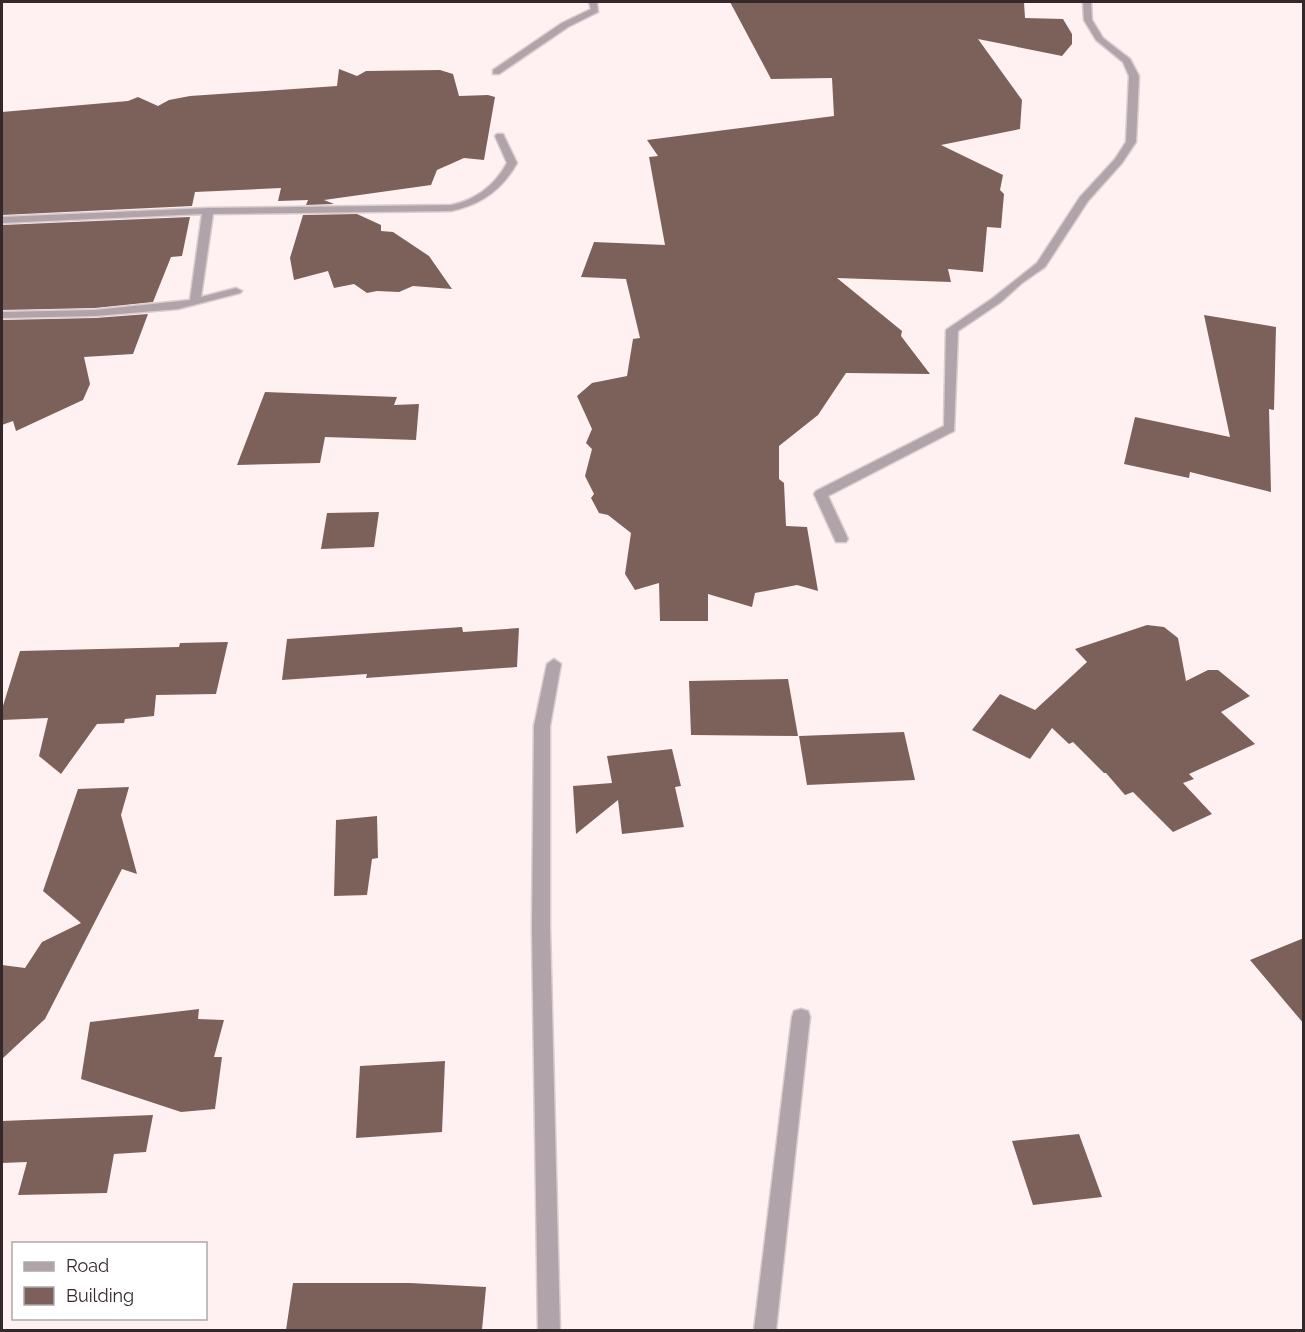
<svg xmlns="http://www.w3.org/2000/svg" width="1305" height="1332" viewBox="0 0 1305 1332" font-family="Raleway,sans-serif">
	<style>
		.building { fill: #7c615a }
		.lines { fill: none; stroke-linecap: round; stroke-linejoin: round }
		.minor-casing { stroke: #dbcdce; stroke-width: 3 }
		.minor { fill: #b0a4aa; fill-rule: evenodd }
	</style>
	<rect width="100%" height="100%" fill="#fff1f2"/>
	<g class="building">
		<path d="M730 2H1024L1025 18 1063 19 1072 34V44L1062 56 978 39 1022 100 1020 129 941 145 1003 175 1000 190 1004 194 1001 228 987 227 983 272 948 269 951 282 837 278 902 331 901 336 930 374 846 373 818 415 779 446V479L784 483 786 526 807 527 818 591 797 585 755 593 752 607 708 594V621H660L659 583 635 590 625 574 631 533 608 515 599 513 591 498 594 494 585 476 592 449 586 443 592 429 577 396 592 383 627 376 633 339 640 338 626 279 581 277 594 242 665 245 649 157 658 156 647 140 834 116 832 78 771 79Z"/>
		<path d="M339 69 357 76 366 71 440 70 453 74 459 96 488 95 495 97 484 160 464 158 437 170 431 185 324 200 334 204 306 205 308 200 278 201 281 188 195 192 192 206 2 215V112L128 101 138 97 158 106 169 100 190 96 337 86Z"/>
		<path d="M357 214 381 225V231L393 232 429 256 452 289 413 286 399 292 377 291 367 293 354 284 334 288 328 271 294 280 290 258 303 215Z"/>
		<path d="M190 217 182 256 171 257 153 302 95 308 2 310V225Z"/>
		<path d="M148 314 133 354 84 357 90 384 83 400 16 431 13 421 2 425V320L95 318Z"/>
		<path d="M1204 315 1276 327 1274 410 1269 409 1271 492 1190 472 1189 478 1124 464 1135 417 1230 437Z"/>
		<path d="M265 392 397 397 394 405 419 404 416 440 325 437 320 463 237 465Z"/>
		<path d="M379 512 374 547 321 549 327 513Z"/>
		<path d="M1147 625 1164 627 1178 638 1186 681 1208 670H1218L1250 696 1221 712 1255 744 1189 774 1194 779 1183 783 1212 814 1173 832 1133 792 1125 795 1106 773H1104L1073 742 1069 744 1052 728 1030 759 972 730 1000 694 1035 710 1087 662 1075 649Z"/>
		<path d="M462 627 463 632 519 628 517 667 366 678 367 674 282 680 287 639Z"/>
		<path d="M228 642 216 694 156 695 154 716 125 719 124 723 97 724 61 774 39 756 48 718 2 720V709L20 651 179 647 180 643Z"/>
		<path d="M788 679 798 736 691 735 689 681Z"/>
		<path d="M904 732 915 780 807 785 799 736Z"/>
		<path d="M672 749 681 786 675 787 684 827 622 834 618 800 576 834 573 786 612 783 607 756Z"/>
		<path d="M129 787 121 815 137 874 122 869 45 1019 2 1059V965L25 968 42 942 81 923 43 891 78 789Z"/>
		<path d="M377 816 378 858 372 859 367 895 334 896 336 820Z"/>
		<path d="M1304 938V1024L1250 960Z"/>
		<path d="M199 1009 198 1019 224 1020 214 1057H222L215 1109 181 1112 81 1079 90 1022Z"/>
		<path d="M445 1061 442 1132 356 1138 360 1066Z"/>
		<path d="M153 1115 146 1152 114 1154 107 1193 18 1195 27 1162 2 1163V1121Z"/>
		<path d="M1079 1134 1102 1197 1033 1205 1012 1141Z"/>
		<path d="M293 1283H410L486 1287 482 1330H286Z"/>
	</g>
	<g class="lines">
		<defs>
			<g id="minor">
				<path d="M589 2H597L598 12 568 27 499 74H493V70L562 23 591 9Z"/>
				<path d="M1083 2H1091L1092 20 1103 38 1130 59 1139 76 1136 142 1122 163 1088 201 1045 267 1022 283 1001 302 958 331 954 431 828 496 848 539 846 542H836L814 494 816 491 944 426 946 330 993 298 1037 263 1080 197 1115 159 1126 142 1129 76 1123 62 1096 40 1084 20Z"/>
				<path d="M497 134H503L517 163C502 190 481 205 451 211L213 214 201 297 236 288 242 291 240 293 178 309 95 316 2 318V312L95 310 190 300 202 214 2 223V217L208 208 451 205C476 200 495 185 507 163L495 136Z"/>
				<path d="M554 659 561 664 550 726V929L560 1330H538L532 929 534 726 547 664Z"/>
				<path d="M801 1009 808 1011 810 1017 776 1330H754L792 1017 794 1011Z"/>
			</g>
		</defs>
		<use href="#minor" class="minor-casing"/>
		<use href="#minor" class="minor"/>
	</g>
	<rect width="1305" height="1332" fill="none" stroke="#35282a" stroke-width="6"/>
	<rect x="12" y="1242" width="195" height="78" fill="#ffffff" stroke="#aea9aa" stroke-width="1.5"/>
	<rect x="24" y="1262" width="30" height="9" fill="#b0a4aa" stroke="#aea9aa" stroke-width="1.5"/>
	<text x="66" y="1272" font-size="18" fill="#35282a">Road</text>
	<rect x="24" y="1287" width="30" height="18" fill="#7c615a" stroke="#aea9aa" stroke-width="1.5"/>
	<text x="66" y="1302" font-size="18" fill="#35282a">Building</text>
</svg>
